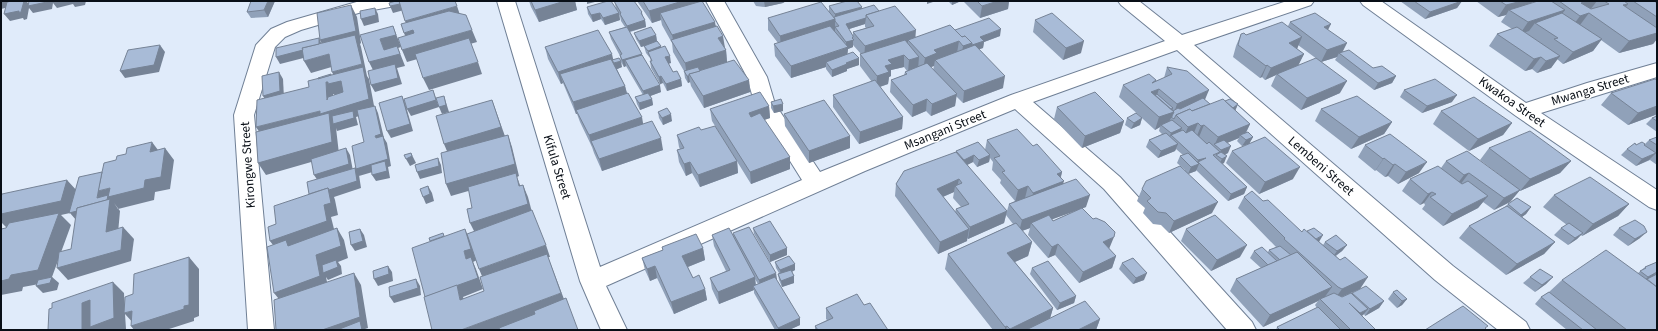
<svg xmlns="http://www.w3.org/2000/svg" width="1658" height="331" viewBox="0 0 1658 331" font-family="'Source Sans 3',sans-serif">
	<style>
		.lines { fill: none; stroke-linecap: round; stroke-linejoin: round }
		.minor-casing { stroke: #6f7f95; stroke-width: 2 }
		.minor { fill: #fff; fill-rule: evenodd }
		.wall { fill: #90a1b9; fill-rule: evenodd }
		.shaded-wall { fill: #768396; fill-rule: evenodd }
		.building { fill: #a8bbd7; stroke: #768396; fill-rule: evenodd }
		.labels { text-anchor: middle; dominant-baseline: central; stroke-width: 3; stroke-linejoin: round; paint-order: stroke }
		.street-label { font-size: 13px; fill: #090f17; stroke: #fff }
	</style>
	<rect width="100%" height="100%" fill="#e0ebfa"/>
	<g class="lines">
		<defs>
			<g id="minor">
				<path d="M360 1H404L401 5 362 12 301 30 285 37 275 47 254 115 274 330H248L234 115 256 45 271 29 287 22Z"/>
				<path d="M497 1H515L600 267 802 180 755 105 747 77 706 1H724L767 77 775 104 820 172 1011 95 1165 41 1121 5 1118 1H1139L1182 35 1287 1H1314L1311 5 1194 45 1453 266 1526 322 1530 330H1498L1435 280 1177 50 1033 102 1120 177 1252 322 1256 330H1227L1104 189 1015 109 865 171 606 286 627 330H601L580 281Z"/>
				<path d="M1360 1H1381L1526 103 1587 83 1657 63V77L1541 113 1657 190V210L1649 207 1516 116 1363 5Z"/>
			</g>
		</defs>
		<use href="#minor" class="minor-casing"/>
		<use href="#minor" class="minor"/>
	</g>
	<g class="wall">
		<path d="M275 1 268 17 251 18 247 12Z"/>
		<path d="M529 1H575L577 10 539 22 531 7Z"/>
		<path d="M614 1 642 12 643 17 645 20 646 27 630 32 642 54V55L661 92 650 96 652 99 653 105 640 110 637 104 635 97 643 95 626 66 624 67 621 62 620 56 611 39 609 32 625 27 621 21 620 16 619 14 620 20 605 25 601 19 593 22 588 14 587 7 616 8Z"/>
		<path d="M637 1H700L716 26 726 50 727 62 749 80 750 92 704 108 691 86 690 82 688 83 685 78 684 71 673 52 672 43 662 25 661 20 652 23Z"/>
		<path d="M753 1H786L783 3 765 7 756 6Z"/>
		<path d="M948 1H961L952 5Z"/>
		<path d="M963 1H1009L1008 9 980 18Z"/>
		<path d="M1400 1H1462L1457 8 1425 19Z"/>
		<path d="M1476 1H1533L1532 3 1538 1H1657V39L1653 44 1619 53 1601 40 1593 51 1563 64 1557 59 1551 68 1537 73 1532 69 1525 71 1489 46 1497 34 1512 29 1501 22 1506 15 1498 17Z"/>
		<path d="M829 6 862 9 879 11 916 37 955 30 1000 36 984 42 983 48 979 49 1003 88 963 103 956 96 955 106 931 116 926 111 912 117 890 92 891 80 904 75 905 72 907 71 904 67 891 70V76L889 77 888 84 880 87 903 117 902 129 859 144 833 107V95L872 82 860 66V54H861L853 45V47L848 49 847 54 859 58V65L847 69V71L832 77 826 69V67L791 78 775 56 774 44 778 43 768 30V18L829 11ZM865 24V27L866 28 853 32V36L849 29ZM934 66 933 70 930 67Z"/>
		<path d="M1035 20 1081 53 1063 60 1033 32Z"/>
		<path d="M1290 22 1328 30 1342 52 1373 68 1396 76 1392 83 1374 90 1335 60 1337 57 1321 62 1298 45 1297 49 1304 54 1298 65 1340 93 1301 110 1271 86 1276 75 1265 80 1262 77 1260 78 1233 57 1236 46 1241 34 1246 35 1288 26Z"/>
		<path d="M634 33 656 35 657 41 671 63 668 64 673 72 681 79 682 86 667 91 663 83 660 84 651 68 650 61H651L650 58 646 53 644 46 641 47 636 39Z"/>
		<path d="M545 47 613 60 622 67 617 69 625 86 627 93 643 124 663 150 602 171 594 153 592 147 580 122 577 114H576L563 83 561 84 548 59Z"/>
		<path d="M1167 67 1210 104 1225 101 1238 104 1235 111 1250 124 1246 133 1253 137 1249 144 1242 146 1237 141 1239 138 1227 143 1228 153 1225 155 1224 163 1222 164 1247 187 1244 194 1228 201 1196 170V171L1188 174 1212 213 1169 233 1161 225 1153 224 1143 213 1145 208 1137 201 1142 189 1185 170 1177 163 1180 156 1183 155 1176 149 1175 151 1158 158 1146 147 1149 140 1162 134 1159 131 1160 127 1155 130 1119 97 1123 85 1156 80 1155 81 1164 78Z"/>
		<path d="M1657 80V132L1646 124 1652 118 1656 116 1655 115 1628 125 1601 105 1611 93Z"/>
		<path d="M1404 90 1452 102 1422 113 1400 97Z"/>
		<path d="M771 102 783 111 774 113 771 108Z"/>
		<path d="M769 106 770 118 764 120 790 157V169L751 184 712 121 710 109Z"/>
		<path d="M1057 107 1124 121 1120 133 1082 148 1054 119Z"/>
		<path d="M1321 109 1392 122 1384 134 1351 149 1315 121Z"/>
		<path d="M1441 111 1512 123 1503 135 1469 151 1433 124Z"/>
		<path d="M658 112 672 121 663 125 659 118Z"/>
		<path d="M784 114 850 136V148L809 163 785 126Z"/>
		<path d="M1127 118H1142L1140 125 1131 129 1125 125Z"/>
		<path d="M701 130 737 161 738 173 700 187 692 173 686 176 679 162 677 150 680 149 679 147 677 135Z"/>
		<path d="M1657 137V165L1650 160 1636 166 1621 155 1627 149 1636 145 1645 144 1649 140Z"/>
		<path d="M987 140 1033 146 1062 172 1061 177 1063 183 1086 207 1082 208 1109 249 1116 256 1112 268 1079 283 1055 255 1048 258 1028 235 1030 228 1022 231 1032 242 1028 256 1015 262 1053 308 1050 318 1100 319 1096 330H993L945 269 948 254 1013 224 1006 215 1004 223 968 239 967 238V241L938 254 895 196 896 184 956 152V151L985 150ZM990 158 993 162 992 170 1001 180 1000 183 1015 201 1009 204 1007 211 967 165 973 162 977 167 989 162ZM954 192 953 198 961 207 956 209 955 212 943 197ZM1078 210 1053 221 1052 219Z"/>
		<path d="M1365 145 1419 173 1398 184 1388 176 1385 177 1376 170 1375 171 1358 157Z"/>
		<path d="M1489 148 1571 161 1560 173 1520 191V190L1510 202 1494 210 1483 202 1478 208 1443 226 1422 209 1425 205 1424 203 1420 205 1402 191 1410 179 1441 168 1446 161 1505 179 1480 160Z"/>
		<path d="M1232 151 1293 179 1259 194 1226 163Z"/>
		<path d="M1554 195 1629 204 1618 216 1582 236 1581 235 1577 239 1568 245 1554 235 1561 228 1567 225 1543 207Z"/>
		<path d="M1244 197 1263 201 1302 232 1319 242 1323 245 1325 242 1347 245 1342 251 1336 256 1360 289 1342 297 1351 294 1352 293 1384 301 1379 308 1365 316 1364 314 1362 316 1376 330H1276L1277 327 1317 308 1315 305 1318 301 1263 327 1230 291 1236 279 1261 268 1250 258 1254 251 1268 252 1269 250 1276 247 1238 208Z"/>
		<path d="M1508 204 1531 207 1526 214 1522 217 1555 242 1544 254 1506 275 1459 238 1469 226 1505 207Z"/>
		<path d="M753 228 787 248V255L770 262 754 234Z"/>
		<path d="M1619 228 1640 238 1628 246 1613 235Z"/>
		<path d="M1186 229 1240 257 1211 271 1181 241Z"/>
		<path d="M733 233 777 279 776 280 800 325 789 330H775L754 293V290L719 304 712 289 710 278 726 271 714 246 712 235 733 236ZM755 279 758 284 756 285Z"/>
		<path d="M662 247 703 248 705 260 688 267 693 278 705 289 707 300 674 314 657 278 650 281 645 270 642 258 663 250Z"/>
		<path d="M775 262 795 264V270L792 272 794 276V283L782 287 779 280 778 274 779 273 776 268Z"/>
		<path d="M1657 262V330H1567L1535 304 1541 297 1549 292 1562 280 1638 273 1645 267Z"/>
		<path d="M1122 263 1144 280 1133 284 1119 269Z"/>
		<path d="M1032 268 1076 296 1074 303 1057 310 1030 274Z"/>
		<path d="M1530 277H1553L1546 284 1535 292 1523 283Z"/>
		<path d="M1393 292 1407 299 1402 305 1397 308 1388 299Z"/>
		<path d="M864 305 888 330H815V326L827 320 826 319V308Z"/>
	</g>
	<g class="shaded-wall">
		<path d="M1 1H18L17 5 1 9Z"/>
		<path d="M24 1H26L30 5 47 1H86L85 5 75 7 73 4 57 8 53 3 52 9 33 13 29 8 27 19 24 20 23 18 10 21 4 14Z"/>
		<path d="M268 1H275L268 17 264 10Z"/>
		<path d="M565 1H575L577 10 539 22 535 10Z"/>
		<path d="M587 1H599L587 4Z"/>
		<path d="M683 1H700L701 8 660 13 661 20 652 23 649 11Z"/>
		<path d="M764 1H786L783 3 765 7Z"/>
		<path d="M927 1H936L927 4Z"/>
		<path d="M952 1H961L952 5Z"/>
		<path d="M998 1H1009L1008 9 980 18 982 6Z"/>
		<path d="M1462 1 1457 8 1425 19 1430 12Z"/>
		<path d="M1522 1H1533L1527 9 1509 10 1506 15 1498 17 1506 5Z"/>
		<path d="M1588 1H1597L1590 10 1581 3Z"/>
		<path d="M401 3 404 10 393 13 390 6Z"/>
		<path d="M1628 4 1619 16 1623 5Z"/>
		<path d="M351 5 357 17 361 43 360 44 361 47 367 76 369 79 375 111 356 117 358 125 337 131 336 128 339 154 266 175 258 163 264 139 256 127 320 111 333 110 319 83 334 81 337 82 332 72 362 64 326 52 320 40ZM348 93 334 110 333 94H334L335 96Z"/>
		<path d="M457 6 461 18 418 42 409 45 404 33 410 31 405 21Z"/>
		<path d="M862 7V14L835 21V14Z"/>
		<path d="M375 8 378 14 379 22 364 26 361 19Z"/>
		<path d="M1565 10 1556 22 1535 23 1529 31 1520 34 1528 22Z"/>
		<path d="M600 13 601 19 593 22 591 15Z"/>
		<path d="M619 13 620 20 605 25 603 18Z"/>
		<path d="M1589 13 1580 25 1571 28 1580 16Z"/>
		<path d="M866 18 865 24 846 30V24Z"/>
		<path d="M835 19V31L781 47 780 36Z"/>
		<path d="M645 20 646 27 628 32 627 26Z"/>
		<path d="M715 22 717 34 674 44 672 35Z"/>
		<path d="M1331 24 1325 36 1324 27Z"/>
		<path d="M393 26 401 47 398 48 405 66 397 68 402 84 375 92 371 85 375 74 369 62 384 50 380 39Z"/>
		<path d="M1001 29 1000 36 984 42 983 48 971 52 961 58 963 46 980 37Z"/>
		<path d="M472 30 477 42 407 62 402 50Z"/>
		<path d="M916 30 915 42 908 40V44L864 58 865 46Z"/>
		<path d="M1657 33V39L1653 44 1619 53 1629 41Z"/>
		<path d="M656 35 657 42 641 47 639 41Z"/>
		<path d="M723 36 725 48 718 38Z"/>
		<path d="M853 37V47L848 49 847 59 826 62V67L791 78V66L846 48V42Z"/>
		<path d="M1302 37 1297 49 1289 43Z"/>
		<path d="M319 38 322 45 323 53 280 64 276 57Z"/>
		<path d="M1602 39 1593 51 1563 64 1573 52Z"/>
		<path d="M959 41 957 53 935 60 934 66 923 70 925 58 934 50Z"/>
		<path d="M1084 41 1081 53 1063 60 1066 48Z"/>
		<path d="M1347 43 1341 55 1339 53 1337 57 1321 62 1327 50Z"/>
		<path d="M160 45 165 52 159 72 125 78 120 71Z"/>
		<path d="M661 46 662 53 648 52 649 58 648 51Z"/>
		<path d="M726 50 727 62 687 75 685 63Z"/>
		<path d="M329 54 335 66 311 73 304 61Z"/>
		<path d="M612 54 614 63 621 61 622 67 615 70 560 74 563 83 561 84 558 72Z"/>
		<path d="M642 54 643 60H625L626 66 624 67 622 60Z"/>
		<path d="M1304 54 1298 66 1277 74 1276 75 1265 80 1271 68Z"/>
		<path d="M904 55V67L891 70V76L889 77 888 84 876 88 877 76 885 66 888 60Z"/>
		<path d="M670 56 671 63 666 64 665 57Z"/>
		<path d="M1560 56 1551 68 1537 73 1546 61Z"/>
		<path d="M919 57 918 69 908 72 909 60Z"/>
		<path d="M1541 57 1532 69 1525 71 1534 59Z"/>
		<path d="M859 58V65L847 69V71L832 77V70L846 63Z"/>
		<path d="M478 62 482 74 429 90 423 78Z"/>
		<path d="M1267 65 1262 77 1260 78 1266 66Z"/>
		<path d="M279 72 283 79 284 98 267 102 263 96Z"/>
		<path d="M661 76 663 83 660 84 659 77Z"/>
		<path d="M687 76H689L690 82 688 83Z"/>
		<path d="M1005 76 1003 88 963 103 964 91Z"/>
		<path d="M1396 76 1392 83 1374 90 1378 83Z"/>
		<path d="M681 79 682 86 667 91 666 84Z"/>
		<path d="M749 80 750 92 704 108 703 96Z"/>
		<path d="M1156 80 1152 92 1159 89 1155 101 1150 97 1152 83Z"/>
		<path d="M1347 81 1340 93 1301 110 1307 98Z"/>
		<path d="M660 85 661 92 645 98 643 91Z"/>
		<path d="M625 86 628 98 576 110 577 114H576L573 102Z"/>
		<path d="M433 90 439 107 411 116 407 109Z"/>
		<path d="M1209 90 1204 102 1173 116 1177 104Z"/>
		<path d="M957 94 955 106 931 116 932 104Z"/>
		<path d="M1457 95 1452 102 1422 113 1427 106Z"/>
		<path d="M402 96 405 103 413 131 391 138 387 131Z"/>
		<path d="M444 96 449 112 442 114 439 107Z"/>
		<path d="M652 99 653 105 640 110 639 103Z"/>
		<path d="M927 99 926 111 912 117 913 105Z"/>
		<path d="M492 100 506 139 449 156 444 144Z"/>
		<path d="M783 104V111L774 113 773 106Z"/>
		<path d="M1238 104 1235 111 1232 109Z"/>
		<path d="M375 106 378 113 384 138 387 143 391 166 388 167 390 178 376 181 372 175 386 168 359 176V175L361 188 334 197 335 200 338 215 331 217 335 233 279 253 270 241 324 205 328 188 355 168 376 138 375 136Z"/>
		<path d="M769 106 770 118 750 125 749 113Z"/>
		<path d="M1657 106V113L1655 115 1628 125 1638 113Z"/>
		<path d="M1173 108 1172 112H1174L1168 124 1161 125 1160 127 1155 130 1159 117 1166 111Z"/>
		<path d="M671 114 672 121 663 125 662 118Z"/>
		<path d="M642 117 644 129 591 141 592 147 589 135Z"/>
		<path d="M903 117 902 129 859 144 860 132Z"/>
		<path d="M1142 118 1140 125 1131 129 1134 123Z"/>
		<path d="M1124 121 1120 133 1082 148 1085 136Z"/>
		<path d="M1392 122 1384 134 1351 149 1359 137Z"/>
		<path d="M1198 123 1193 135 1183 139 1188 127Z"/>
		<path d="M1512 123 1503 135 1469 151 1478 139Z"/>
		<path d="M1250 124 1244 136 1240 135 1239 138 1217 147 1215 144 1218 137Z"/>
		<path d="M1204 125 1199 137 1196 138 1201 126Z"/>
		<path d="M1182 128 1179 135H1171L1169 140H1168L1171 133Z"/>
		<path d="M508 135 512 147 519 176 517 177 520 185 524 198 519 186 517 177 451 196 446 184Z"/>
		<path d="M850 136V148L809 163V151Z"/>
		<path d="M1253 137 1249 144 1242 146 1246 140Z"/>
		<path d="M661 138 663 150 602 171 599 159Z"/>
		<path d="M152 142 161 154 150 152Z"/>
		<path d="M1178 144 1175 151 1158 158 1161 151Z"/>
		<path d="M1231 146 1228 153 1218 157 1221 150Z"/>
		<path d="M165 148 174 160 170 189 155 192 154 200 118 209 114 203 120 211 117 244 76 220 70 213 61 215 71 225 52 277 59 283 57 290 43 293 36 286 50 282 23 287 22 291 1 295V281L6 227 1 222V214L67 180 78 192 97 198 98 191 145 180Z"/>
		<path d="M346 148 350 155 353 171 318 181 314 175Z"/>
		<path d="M411 153 416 163 410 166 406 159Z"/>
		<path d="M1656 153 1649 160 1636 166 1642 159Z"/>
		<path d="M974 155 973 162 963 167 964 160Z"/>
		<path d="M990 155 989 162 977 167 979 160Z"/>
		<path d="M1227 156 1224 163 1218 166 1222 159Z"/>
		<path d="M790 157V169L751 184 750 172Z"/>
		<path d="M438 158 441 165 442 173 420 179 417 172Z"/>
		<path d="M1206 158 1198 162 1197 165 1199 164 1196 171 1188 174 1191 167 1196 165 1198 160Z"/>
		<path d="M1384 158 1376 170 1375 171 1383 159Z"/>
		<path d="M737 161 738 173 700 187 698 175Z"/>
		<path d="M1571 161 1560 173 1520 191 1530 179Z"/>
		<path d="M690 162 692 173 686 176 684 164Z"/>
		<path d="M1427 162 1419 173 1398 184 1406 172Z"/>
		<path d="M1395 164 1388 176 1385 177 1393 165Z"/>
		<path d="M1300 167 1293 179 1259 194 1265 182Z"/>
		<path d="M1062 172 1059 183 1064 181 1060 193 1031 205 1033 193 1057 174Z"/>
		<path d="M1469 173 1460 185 1455 187 1464 175Z"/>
		<path d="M959 179 957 188 955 186 954 192 935 200 937 189Z"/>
		<path d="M523 185 528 197 533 216 476 235 470 223Z"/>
		<path d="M428 186 432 193 434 201 426 204 423 197Z"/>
		<path d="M1028 186 1025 198 1015 202 1018 190Z"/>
		<path d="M1247 187 1244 194 1228 201 1231 194Z"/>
		<path d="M1520 190 1510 202 1494 210 1504 198Z"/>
		<path d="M1432 192 1424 203 1420 205 1428 194Z"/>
		<path d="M1090 195 1086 207 1034 226 1031 223 1030 228 1019 232 1022 220Z"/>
		<path d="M1488 196 1478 208 1443 226 1452 214Z"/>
		<path d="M1218 202 1212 213 1169 233 1174 221Z"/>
		<path d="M1629 204 1618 216 1582 236 1593 224Z"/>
		<path d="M1531 207 1526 214 1515 222 1521 215Z"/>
		<path d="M1007 211 1004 223 968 239 970 227Z"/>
		<path d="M123 227 134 239 131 261 68 280 57 268Z"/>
		<path d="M337 228 344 240 348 258 338 262 341 266 342 274 328 280 326 277 328 287 283 304 274 293 316 255Z"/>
		<path d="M360 229 364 235 367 247 355 251 351 245Z"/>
		<path d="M465 229 470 241 477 260 473 262 476 269 483 289 463 297 464 300H460L457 286 466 259 464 251Z"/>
		<path d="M969 229 967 241 938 254 940 242Z"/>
		<path d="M1647 232 1640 238 1628 246 1635 239Z"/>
		<path d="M1583 233 1577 239 1568 245 1575 238Z"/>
		<path d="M1323 235 1319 242 1313 241Z"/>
		<path d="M1114 237 1109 249 1103 242Z"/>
		<path d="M1032 242 1028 256 1004 267 1007 253Z"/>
		<path d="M1555 242 1544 254 1506 275 1517 264Z"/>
		<path d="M1058 244 1055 255 1048 258 1052 247Z"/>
		<path d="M546 245 550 257H548L567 307 506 330H461L561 293 484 281 479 269Z"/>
		<path d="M1247 245 1240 257 1211 271 1217 260Z"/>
		<path d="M1347 245 1342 251 1332 258 1337 251Z"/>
		<path d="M703 248 705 260 685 268 682 256Z"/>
		<path d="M787 248V255L770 262V255Z"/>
		<path d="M1116 256 1112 268 1079 283 1083 272Z"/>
		<path d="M189 257 199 269V316L194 318V321L166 330H134L131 326 184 306Z"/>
		<path d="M795 264V270L781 277 780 270Z"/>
		<path d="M388 266 392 272 393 281 378 286 374 279Z"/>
		<path d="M655 266 657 278 650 281 647 269Z"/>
		<path d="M1657 272 1651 278 1641 283 1648 277Z"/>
		<path d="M354 273 361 285 368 328 365 329 366 330H322Z"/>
		<path d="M776 273 777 279 760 287 759 280Z"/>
		<path d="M1147 273 1144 280 1133 284 1136 278Z"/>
		<path d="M794 276V283L782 287 781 281Z"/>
		<path d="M755 277 756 289 753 286 754 290 719 304 718 292Z"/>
		<path d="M1368 277 1360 289 1334 300 1342 289Z"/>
		<path d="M1553 277 1546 284 1535 292 1542 285Z"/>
		<path d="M416 279 420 286 421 295 394 303 390 297Z"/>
		<path d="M113 282 124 293 125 313 132 311 135 325 125 314 126 329 123 330H82V303Z"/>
		<path d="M1332 287 1324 298 1320 299 1318 301 1263 327 1270 315Z"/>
		<path d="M705 289 707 300 674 314 671 302Z"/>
		<path d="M1076 296 1074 303 1057 310 1060 303Z"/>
		<path d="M1407 299 1402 305 1397 308 1402 301Z"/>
		<path d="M1384 301 1379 308 1365 316 1370 309Z"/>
		<path d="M1053 308 1049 322 1032 330H1010V329Z"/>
		<path d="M1368 309 1363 315 1355 319 1360 313Z"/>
		<path d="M800 318V325L789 330H778V328Z"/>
		<path d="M1100 319 1096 330H1078Z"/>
		<path d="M1007 326 1006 330H1005V327Z"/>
	</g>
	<g class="building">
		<path d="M12 1H24L21 12 19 13V11L4 14 7 2Z"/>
		<path d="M29 1H47V2L28 6Z"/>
		<path d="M251 1H268L264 10 247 12Z"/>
		<path d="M396 1H399L400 4 390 6 389 3Z"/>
		<path d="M399 1H455L457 6 405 21Z"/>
		<path d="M531 1H565L535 10Z"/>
		<path d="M608 1H611L619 13 603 18 600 13 591 15 587 7Z"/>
		<path d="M614 1H634L642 12 641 13 645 20 627 26 620 14 621 13Z"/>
		<path d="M643 1H683L649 11Z"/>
		<path d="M702 1 715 22 672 35 660 13Z"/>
		<path d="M847 1H857L862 7 835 14 829 6Z"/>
		<path d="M977 1H998L982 6Z"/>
		<path d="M1414 1H1462L1430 12Z"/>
		<path d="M1500 1H1522L1506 5Z"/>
		<path d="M1538 1H1551L1565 10 1528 22 1509 10Z"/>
		<path d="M1559 1H1588L1581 3 1591 9 1609 4 1604 1H1624L1628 4 1623 5 1657 28V33L1629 41 1589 13 1580 16Z"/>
		<path d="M1633 1H1654L1657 3V17Z"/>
		<path d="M821 2 835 19 780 36 768 18Z"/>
		<path d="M351 5 356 31 320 40 317 13Z"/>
		<path d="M874 5 879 11 866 15V18L846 24 853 36V37L852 38 854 40 846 42 835 27 839 26 835 21V19L834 17Z"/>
		<path d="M895 6 916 30 865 46 853 32 874 26 866 15Z"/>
		<path d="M375 8 376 15 361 19 360 11Z"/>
		<path d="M449 11 466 15 472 30 402 50 398 38 414 33 413 30 404 33 401 24Z"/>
		<path d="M1052 13 1084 41 1066 48 1035 20Z"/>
		<path d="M1315 13 1331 24 1324 27 1347 43 1327 50 1290 22Z"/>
		<path d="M1562 13 1602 39 1573 52 1554 39 1558 38 1535 23Z"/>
		<path d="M989 18 1001 29 980 37 984 41 972 45V43L965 36 962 37 955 30Z"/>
		<path d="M1282 22 1302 37 1289 43 1304 54 1271 68 1267 65 1266 66 1238 45 1241 34 1244 33 1246 35Z"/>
		<path d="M950 25 962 37 965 36 972 43 963 46 959 41 934 50 937 53 925 58 908 40Z"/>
		<path d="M393 26 396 35 380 39 384 50 397 46 400 54 369 62 360 35Z"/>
		<path d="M717 26 723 36 718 38 726 50 685 63 671 40Z"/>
		<path d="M830 26 848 47 791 66 774 44Z"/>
		<path d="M627 27 642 54 622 60 620 55 622 54 609 32Z"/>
		<path d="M651 27 656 35 639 41 634 33Z"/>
		<path d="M1517 27 1560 56 1546 61 1541 57 1534 59 1497 34Z"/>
		<path d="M598 30 612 54 558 72 545 47Z"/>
		<path d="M355 35 362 64 332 72 329 54 304 61 302 48Z"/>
		<path d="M319 38V44L302 48 303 50 276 57V48Z"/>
		<path d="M469 38 478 62 423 78 415 54Z"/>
		<path d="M905 40 919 57 909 60 904 55 888 60 892 64 885 66 889 72 877 76 860 54Z"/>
		<path d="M657 41 661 46 648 51 644 46Z"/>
		<path d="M160 45 154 65 120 71 128 50Z"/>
		<path d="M975 45 1005 76 964 91 935 60Z"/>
		<path d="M665 46 670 56 665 57 673 72 677 71 681 79 666 84 661 76 659 77 650 61H652L648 52Z"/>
		<path d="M1349 50 1373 68 1382 66 1396 76 1378 83 1339 53Z"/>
		<path d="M853 52 859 58 846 63 847 64 832 70 826 62Z"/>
		<path d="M642 55 660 85 643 91 625 60Z"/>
		<path d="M619 58 621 61 614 63 612 60Z"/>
		<path d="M1316 58 1347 81 1307 98 1277 74Z"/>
		<path d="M611 59 625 86 573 102 560 74Z"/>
		<path d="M734 60 749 80 703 96 689 74Z"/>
		<path d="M927 63 957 94 932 104 927 99 913 105 891 80 907 74 905 72Z"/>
		<path d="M395 64 398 78 371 85 368 71Z"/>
		<path d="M363 67 369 99 320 114V111L256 127 257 100 309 87 308 81ZM341 81 343 92 328 97 327 100 326 82H328V84Z"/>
		<path d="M698 67 700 71 689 74V76H687L684 71Z"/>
		<path d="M1167 67 1187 71 1209 90 1177 104 1159 89 1151 92 1174 112 1159 117 1123 85 1149 74 1156 80 1152 83 1172 74Z"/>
		<path d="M279 72 280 91 263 96 262 76Z"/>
		<path d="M331 74V75L318 79V78Z"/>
		<path d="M1435 79 1457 95 1427 106 1404 90Z"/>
		<path d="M1655 79 1657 80V106L1638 113 1611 93Z"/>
		<path d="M875 80 903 117 860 132 833 95Z"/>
		<path d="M433 90 436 100 407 109 404 99Z"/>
		<path d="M760 92 769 106 749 113 751 117 760 113 790 157 750 172 710 109Z"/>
		<path d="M1095 92 1124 121 1085 136 1057 107Z"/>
		<path d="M628 93 642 117 589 135 576 110Z"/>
		<path d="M648 93 652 99 639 103 635 97Z"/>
		<path d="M1157 94 1173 108 1171 109 1155 95Z"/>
		<path d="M402 96 410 124 387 131 379 103Z"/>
		<path d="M444 96 446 105 439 107 436 98Z"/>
		<path d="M1357 96 1392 122 1359 137 1321 109Z"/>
		<path d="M1474 97 1512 123 1478 139 1441 111Z"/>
		<path d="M1203 98 1210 104 1192 111 1190 109 1176 115 1174 119 1171 117H1172V116L1174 112 1173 111 1178 108 1180 109Z"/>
		<path d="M781 99 783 104 773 106 771 102Z"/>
		<path d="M1223 99 1250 124 1218 137 1204 125 1201 126 1198 123 1188 127 1176 115 1190 109 1192 111Z"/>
		<path d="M1230 99 1238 104 1233 108 1225 101Z"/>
		<path d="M492 100 501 127 444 144 436 116Z"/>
		<path d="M824 100 850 136 809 151 784 114Z"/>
		<path d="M375 106 381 134 375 136 376 138 383 136 388 159 356 169 352 146 364 142 357 110Z"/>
		<path d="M667 108 671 114 662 118 658 112Z"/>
		<path d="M353 111 354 118 333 124 332 116Z"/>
		<path d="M329 113 332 142 258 163 256 132Z"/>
		<path d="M1136 113 1142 118 1134 123 1127 118Z"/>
		<path d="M1657 116V121L1652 118Z"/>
		<path d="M1172 120 1182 128 1171 133 1161 125Z"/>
		<path d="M652 121 661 138 599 159 591 141Z"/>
		<path d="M715 126 737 161 698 175 690 162 684 164 677 150 684 148 677 135 699 127 701 130Z"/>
		<path d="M1017 129 1033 146 1037 144 1062 172 1057 174 1064 181 1033 193 1028 186 1018 190 1002 172 1005 171 994 158 1000 156 987 140Z"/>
		<path d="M1183 130 1186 133 1192 130 1207 144 1209 142 1220 152 1213 155 1247 187 1231 194 1198 162 1206 158 1198 160 1171 135Z"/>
		<path d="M1530 131 1571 161 1530 179 1489 148Z"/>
		<path d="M1248 132 1253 137 1246 140 1240 135Z"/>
		<path d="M1166 133 1178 144 1161 151 1149 140Z"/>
		<path d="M1390 134 1427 162 1406 172 1395 164 1393 165 1384 158 1383 159 1365 145Z"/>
		<path d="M508 135 515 164 446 184 441 153Z"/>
		<path d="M1265 137 1300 167 1265 182 1232 151Z"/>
		<path d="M1657 137V145L1649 140Z"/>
		<path d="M1224 140 1231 146 1221 150 1214 144Z"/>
		<path d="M152 142 150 152 165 148 161 177 145 180 144 188 108 197 110 188 98 191 104 163 116 160 117 156 126 154 127 148Z"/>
		<path d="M978 142 990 155 979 160 974 155 964 160 956 151Z"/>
		<path d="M1642 142 1645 144 1644 145 1656 153 1642 159 1627 149 1635 143 1636 145Z"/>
		<path d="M346 148 349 164 314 175 311 159Z"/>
		<path d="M1467 151 1520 190 1504 198 1469 173 1464 175 1446 161Z"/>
		<path d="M956 152 1007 211 970 227 956 209 969 204 955 186 962 183 959 179 937 189 969 229 940 242 896 184 904 171Z"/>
		<path d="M1221 152 1227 156 1222 159 1216 155Z"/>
		<path d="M411 153 412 156 406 159 404 155Z"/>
		<path d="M1188 153 1199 164 1191 167 1180 156Z"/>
		<path d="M438 158 439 166 417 172 415 165Z"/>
		<path d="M385 161 387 171 372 175 371 165Z"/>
		<path d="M1180 166 1218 202 1174 221 1166 213 1158 212 1147 201 1151 198 1142 189 1146 181Z"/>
		<path d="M1438 166 1462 184 1468 181 1488 196 1452 214 1430 197 1436 194 1432 192 1428 194 1410 179Z"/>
		<path d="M355 168 357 181 329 190 328 188 309 194 307 182Z"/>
		<path d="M102 172 97 198 108 195 107 200 77 208V211L69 213 79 177Z"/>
		<path d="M516 173 519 186 523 185 528 204 470 223 467 209 472 208 468 187Z"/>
		<path d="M1590 177 1629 204 1593 224 1554 195Z"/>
		<path d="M1076 179 1090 195 1022 220 1009 204Z"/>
		<path d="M67 180 61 201 1 214V196L2 194Z"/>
		<path d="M428 186 430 194 423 197 420 189Z"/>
		<path d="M328 188 331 203 324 205 327 221 270 241 268 227 276 224 274 206Z"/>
		<path d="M1252 191 1263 201 1268 200 1302 232 1304 229 1340 260 1345 257 1368 277 1342 289 1338 287 1284 239 1285 238 1244 197Z"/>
		<path d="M1517 198 1531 207 1521 215 1508 204Z"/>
		<path d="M110 199 106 232 123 227 121 250 57 268 59 252 71 249 77 208Z"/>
		<path d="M1507 206 1555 242 1517 264 1469 226Z"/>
		<path d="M1082 208 1093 219 1096 218 1105 222 1115 232 1114 237 1103 242 1116 256 1083 272 1058 244 1052 247 1031 223 1049 215 1053 221Z"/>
		<path d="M532 210 546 245 479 269 467 234Z"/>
		<path d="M59 213 38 270 11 275 9 279 1 281V229L6 228 9 223Z"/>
		<path d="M1215 215 1247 245 1217 260 1186 229Z"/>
		<path d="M1635 220 1644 226 1647 232 1635 239 1619 228Z"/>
		<path d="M770 221 787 248 770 255 753 228Z"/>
		<path d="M1016 223 1032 242 1007 253 1053 308 1010 329 1007 326 1005 327 948 254Z"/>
		<path d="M1569 223 1583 233 1575 238 1561 228Z"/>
		<path d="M749 227 776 273 759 280 733 233Z"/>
		<path d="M337 228 341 246 316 255 320 276 274 293 267 247 286 240 288 246Z"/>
		<path d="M729 228 755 277 718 292 710 278 730 270 712 235Z"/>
		<path d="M1314 228 1323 235 1316 239 1307 231Z"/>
		<path d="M360 229 363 241 351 245 349 232Z"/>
		<path d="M465 229 471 249 464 251 466 259 471 257 478 278 425 297 412 248Z"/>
		<path d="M443 233 444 236 430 241 429 238Z"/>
		<path d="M696 234 703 248 682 256 693 278 699 275 705 289 671 302 655 266 647 269 642 258 663 250 662 247Z"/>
		<path d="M1336 235 1347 245 1337 251 1325 242Z"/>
		<path d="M1280 246 1291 255 1280 260 1269 250Z"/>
		<path d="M1262 247 1277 261 1268 265 1254 251Z"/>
		<path d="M1606 250 1657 287V330H1627L1562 280Z"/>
		<path d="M1297 252 1332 287 1270 315 1236 279Z"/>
		<path d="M547 254 561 293 461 330H432L424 297 457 285 460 300 484 291 480 277Z"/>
		<path d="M789 256 795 264 780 270 775 262Z"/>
		<path d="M189 257V305L184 306V309L131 326 132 311 124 313 125 297 133 294 134 274Z"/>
		<path d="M1133 258 1147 273 1136 278 1122 263Z"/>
		<path d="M336 260 338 267 323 273 322 265Z"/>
		<path d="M1048 261 1076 296 1060 303 1032 268Z"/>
		<path d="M1657 262V272L1648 277 1640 271 1646 268 1645 267Z"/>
		<path d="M388 266 389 274 374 279 373 271Z"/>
		<path d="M1540 269 1553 277 1542 285 1530 277Z"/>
		<path d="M791 270 794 276 781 281 778 274Z"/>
		<path d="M354 273 360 317 322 330H276L274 300Z"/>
		<path d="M1657 274V287L1647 279Z"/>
		<path d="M52 277 50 283 36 286 38 280Z"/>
		<path d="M775 277 800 318 778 328 753 286Z"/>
		<path d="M416 279 418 288 390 297 389 287Z"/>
		<path d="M113 282 114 318 90 327V300L82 303V330H48L49 309 52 308V303Z"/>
		<path d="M1366 286 1384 301 1370 309 1352 293Z"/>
		<path d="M1397 290 1407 299 1402 301 1393 292Z"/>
		<path d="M1549 292 1597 330H1583L1541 297Z"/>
		<path d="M1334 293 1342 297 1351 293 1368 309 1360 313 1349 303 1376 330H1351L1320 299Z"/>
		<path d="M857 294 864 305 870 303 888 330H818L815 326 833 318 826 308Z"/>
		<path d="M566 298 578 330H500L499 328 535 314 534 311Z"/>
		<path d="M1085 301 1100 319 1078 330H1026Z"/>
		<path d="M1463 306 1488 326 1485 328 1487 330H1425Z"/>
		<path d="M1318 307 1341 330H1280L1277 327Z"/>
		<path d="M360 321 362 330H337Z"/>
	</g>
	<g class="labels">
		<g class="street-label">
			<text transform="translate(1590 90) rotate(-17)">Mwanga Street</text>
			<text transform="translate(1512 102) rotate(35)">Kwakoa Street</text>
			<text transform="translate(945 130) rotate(-22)">Msangani Street</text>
			<text transform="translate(248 165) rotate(-94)">Kirongwe Street</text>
			<text transform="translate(1321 166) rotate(41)">Lembeni Street</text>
			<text transform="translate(557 167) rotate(73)">Kifula Street</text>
		</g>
	</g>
	<rect width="1658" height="331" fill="none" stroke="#090f17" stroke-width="4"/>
</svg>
